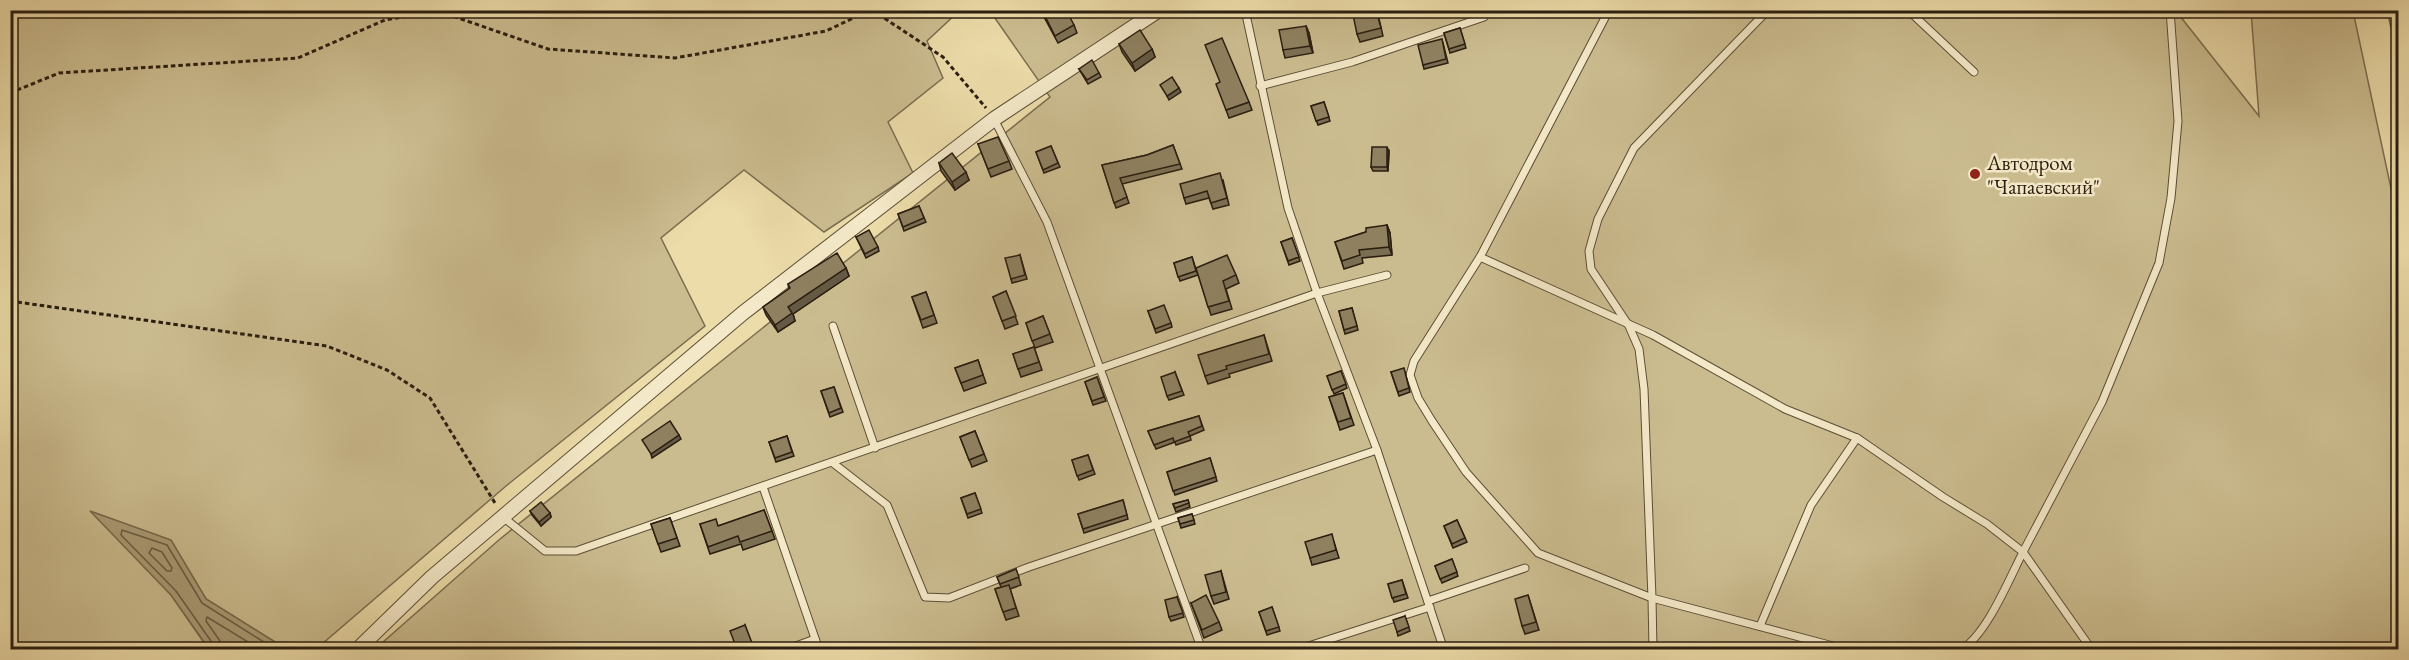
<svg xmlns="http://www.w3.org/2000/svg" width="2409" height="660" viewBox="0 0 2409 660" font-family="'EB Garamond',serif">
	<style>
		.green { fill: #cbbc8f; stroke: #7b6d50; stroke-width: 1.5 }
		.water { fill: #aa9b75; stroke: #77694d; stroke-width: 1.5 }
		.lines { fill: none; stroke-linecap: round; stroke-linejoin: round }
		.shore { stroke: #6a5c43; stroke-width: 1.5 }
		.service-casing { stroke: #5b4e37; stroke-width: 9 }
		.minor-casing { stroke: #5b4e37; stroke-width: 16 }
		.path { stroke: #2b1e11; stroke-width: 3; stroke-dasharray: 4.5 3; stroke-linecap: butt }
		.service { stroke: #f3e8c7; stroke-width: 7 }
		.minor { stroke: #f3e8c7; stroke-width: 14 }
		.wall { fill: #7b6f53; stroke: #2b1e11; stroke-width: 1.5 }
		.shaded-wall { fill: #645a43; stroke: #2b1e11; stroke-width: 1.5 }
		.building { fill: #8f8160; stroke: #2b1e11; stroke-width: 1.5 }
		.poi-dot { fill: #8f2418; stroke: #f3e8c7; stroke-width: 2 }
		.labels { text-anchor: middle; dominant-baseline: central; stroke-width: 5; stroke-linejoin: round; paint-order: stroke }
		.poi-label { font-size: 21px; fill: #2b1e11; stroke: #f3e8c7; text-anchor: start }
	</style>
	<rect width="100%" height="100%" fill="#ecdca9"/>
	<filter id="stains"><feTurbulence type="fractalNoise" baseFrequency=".00333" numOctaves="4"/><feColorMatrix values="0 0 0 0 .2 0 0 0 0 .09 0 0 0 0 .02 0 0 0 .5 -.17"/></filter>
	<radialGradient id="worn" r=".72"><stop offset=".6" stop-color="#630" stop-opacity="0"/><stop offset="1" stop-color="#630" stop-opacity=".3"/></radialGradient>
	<g class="green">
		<path d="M10 11H959L927 41 943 78 888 122 913 173 824 232 744 170 661 238 705 326 506 486 322 644 275 642 206 599 171 540 92 512 171 595 209 650 11 649Z"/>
		<path d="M990 11H2176L2259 116 2251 11H2353L2398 221V649L374 650 500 539 1050 97Z"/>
		<path d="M2387 11H2398V58Z"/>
	</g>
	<path class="water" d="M90 511 171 540 206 599 275 642V649H209L171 595Z"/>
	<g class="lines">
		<g class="shore">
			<path d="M152 548 162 552 172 568 171 571H167L149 553Z"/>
			<path d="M214 650 213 644 176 591 121 535 122 530 167 545 202 603 267 644 269 650"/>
			<path d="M221 650 220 641 206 621 207 617 261 650"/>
		</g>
		<defs>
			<g id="service">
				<path d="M1245 10 1288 208 1317 293 1377 450 1444 650"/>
				<path d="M1609 10 1480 257 1414 361 1410 375 1418 398 1432 421 1466 472 1538 553 1652 598 1653 650"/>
				<path d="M1768 10 1634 148 1598 219 1589 251 1591 269 1629 326 1639 349 1644 389 1652 598 1848 650"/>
				<path d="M1908 10 1974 72"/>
				<path d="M1260 86 1352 62 1484 17"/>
				<path d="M994 119 1047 222 1202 650"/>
				<path d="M1480 257 1653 335 1785 409 1857 438 1943 497 1987 524 2023 552C2010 577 1986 637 1960 650"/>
				<path d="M833 326 875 448"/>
				<path d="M833 463 887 505 925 597 949 598 1029 567 1377 450"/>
				<path d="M763 487 819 650"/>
				<path d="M503 517 545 551H576L1317 293 1387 275"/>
				<path d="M1428 601 1525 568"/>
				<path d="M1760 626 1811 505 1857 438"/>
				<path d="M785 650 815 639"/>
				<path d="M1296 650 1430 607"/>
				<path d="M2092 650 2023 552 2102 402 2159 263 2171 198 2178 121 2170 10"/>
			</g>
			<path id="minor" d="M357 650 432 577 743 313 994 119 1159 10"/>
		</defs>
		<use href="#service" class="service-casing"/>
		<use href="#minor" class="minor-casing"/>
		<g class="path">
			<path d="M872 10 943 57 986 108"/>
			<path d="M10 93 59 73 298 58 385 20 438 11 548 49 675 58 826 31 870 10"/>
			<path d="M10 301 327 346 387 370 430 398 495 503"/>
		</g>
		<use href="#service" class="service"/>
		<use href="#minor" class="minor"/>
	</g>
	<g class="wall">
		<path d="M1042 10 1074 25 1077 33 1058 43 1044 17Z"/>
		<path d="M1377 10 1383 36 1360 42 1357 34Z"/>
		<path d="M1718 10H1736L1735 16Z"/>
		<path d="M1306 26 1309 33 1313 53 1285 58 1283 50Z"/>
		<path d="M1460 28 1466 48 1450 53 1444 33Z"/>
		<path d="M1443 43 1448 63 1424 69 1423 65Z"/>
		<path d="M1119 44 1152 49 1155 57 1135 71 1122 52Z"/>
		<path d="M1079 69 1099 73 1101 77 1088 84Z"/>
		<path d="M1249 102 1252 110 1229 118 1226 110Z"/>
		<path d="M1324 102 1330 121 1318 125 1311 106Z"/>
		<path d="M978 144 1009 161 1012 169 991 177Z"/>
		<path d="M1173 145 1182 169 1122 184 1129 203 1116 208 1102 165 1147 155Z"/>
		<path d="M1051 146 1060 167 1044 173 1036 152Z"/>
		<path d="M1389 151 1388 171H1373L1371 167Z"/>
		<path d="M939 163 969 180 955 190 941 171Z"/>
		<path d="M1223 180 1229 205 1213 209 1209 198 1186 204 1184 198Z"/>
		<path d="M919 206 926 222 904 231 898 214Z"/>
		<path d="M1387 225 1390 233 1392 255 1362 258 1363 263 1344 269 1335 242Z"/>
		<path d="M856 237 878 247 879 251 866 258Z"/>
		<path d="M1292 238 1300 261 1289 265 1281 242Z"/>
		<path d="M1020 255 1027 279 1012 283 1011 279Z"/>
		<path d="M1192 257 1198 275 1180 281 1174 263Z"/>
		<path d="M846 268 849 276 793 314 795 321 778 332 766 315 763 307 789 289 788 284Z"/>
		<path d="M1196 268 1236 275 1239 283 1226 289 1232 309 1211 315Z"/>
		<path d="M1006 291 1018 324 1005 329 993 297Z"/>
		<path d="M926 292 937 323 923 328 912 297Z"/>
		<path d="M1352 308 1358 330 1345 334 1339 311Z"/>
		<path d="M1148 311 1171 323 1172 327 1156 333Z"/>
		<path d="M1043 316 1053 342 1035 348 1026 323Z"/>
		<path d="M1264 335 1272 361 1229 374 1230 377 1208 384 1205 376Z"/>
		<path d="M1034 347 1042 370 1021 377 1013 354Z"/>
		<path d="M978 360 986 383 964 391 955 368Z"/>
		<path d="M1341 371 1347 388 1334 394 1327 376Z"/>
		<path d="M1175 372 1184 395 1169 400 1167 396Z"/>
		<path d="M1391 372H1405L1410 392 1399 396Z"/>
		<path d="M1097 377 1106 401 1093 405 1085 382Z"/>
		<path d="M834 387 843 412 830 417 821 391Z"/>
		<path d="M1343 393 1354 425 1340 430 1329 397Z"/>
		<path d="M1199 416 1204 430 1190 436 1191 440 1176 445 1175 442 1156 449 1148 431Z"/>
		<path d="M975 431 987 461 972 467 960 437Z"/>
		<path d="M787 436 794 456 776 462 769 442Z"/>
		<path d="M1088 455 1095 474 1079 480 1072 460Z"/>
		<path d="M1210 458 1217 481 1175 495 1167 472Z"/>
		<path d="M975 493 982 513 968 518 961 498Z"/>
		<path d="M1123 500 1128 519 1084 533 1078 514Z"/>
		<path d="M1188 500 1190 507 1176 512 1173 504Z"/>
		<path d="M764 510 775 539 743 550 741 544 710 554 700 524 718 526Z"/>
		<path d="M530 511 550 513 551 517 541 526 532 515Z"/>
		<path d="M1192 514 1195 524 1181 528 1178 518Z"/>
		<path d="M670 518 680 546 661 552 651 524Z"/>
		<path d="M1457 520 1467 542 1453 548 1444 526Z"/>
		<path d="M1334 542 1339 558 1312 565 1310 558Z"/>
		<path d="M1452 559 1458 576 1442 583 1435 566Z"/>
		<path d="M1016 569 1021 585 1010 589 1019 616 1006 620 995 589 1001 587 997 577Z"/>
		<path d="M1221 571 1229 599 1214 604 1211 596Z"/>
		<path d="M1402 580 1408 598 1394 602 1388 584Z"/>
		<path d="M1528 595 1539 630 1525 634 1522 626Z"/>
		<path d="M1177 597 1184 617 1171 621 1169 617Z"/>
		<path d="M1191 603 1219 622 1222 630 1204 638Z"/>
		<path d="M1272 607 1280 631 1267 635 1259 612Z"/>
		<path d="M1405 616 1410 631 1398 636 1397 632Z"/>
		<path d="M745 625 753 647 748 650H737Z"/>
	</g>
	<g class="shaded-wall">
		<path d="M1306 26 1309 33 1313 53 1310 46Z"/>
		<path d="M1152 49 1155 57 1135 71 1132 63Z"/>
		<path d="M1179 88 1181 92 1169 100 1167 96Z"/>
		<path d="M1387 147 1389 151 1388 171 1387 167Z"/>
		<path d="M966 172 969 180 955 190 952 182Z"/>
		<path d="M1387 225 1390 233 1392 255 1389 247Z"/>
		<path d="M846 268 849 276 793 314 795 321 778 332 775 325 788 307Z"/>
		<path d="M679 435 681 439 652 458 651 454Z"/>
		<path d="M550 513 551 517 541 526 539 522Z"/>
	</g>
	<g class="building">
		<path d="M1042 10H1066L1074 25 1055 36Z"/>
		<path d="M1352 10H1376L1381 28 1357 34Z"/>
		<path d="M1306 26 1310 46 1283 50 1279 30Z"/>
		<path d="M1460 28 1465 44 1449 49 1444 33Z"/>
		<path d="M1140 30 1152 49 1132 63 1119 44Z"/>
		<path d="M1222 38 1249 102 1226 110 1216 84 1220 82 1205 45Z"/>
		<path d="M1442 39 1446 59 1423 65 1418 45Z"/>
		<path d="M1092 60 1099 73 1087 80 1079 69Z"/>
		<path d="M1172 77 1179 88 1167 96 1160 85Z"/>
		<path d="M1324 102 1329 117 1316 121 1311 106Z"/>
		<path d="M998 137 1009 161 988 169 978 144Z"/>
		<path d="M1173 145 1180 164 1120 178 1127 197 1114 203 1102 165 1147 155Z"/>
		<path d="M1051 146 1058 163 1043 170 1036 152Z"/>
		<path d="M1372 147H1387V167H1371Z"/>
		<path d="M952 153 966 172 952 182 939 163Z"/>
		<path d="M1220 173 1227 198 1211 203 1207 191 1184 198 1180 184Z"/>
		<path d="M919 206 924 218 903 227 898 214Z"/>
		<path d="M1387 225 1389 247 1359 250 1360 255 1342 261 1335 242 1366 232V228Z"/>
		<path d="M869 230 878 247 865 254 856 237Z"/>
		<path d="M1292 238 1299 257 1288 261 1281 242Z"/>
		<path d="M837 253 846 268 788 307 792 313 775 325 763 307 790 288 788 284Z"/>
		<path d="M1020 255 1025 275 1011 279 1005 258Z"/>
		<path d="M1227 255 1236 275 1223 281 1229 301 1208 307 1196 268Z"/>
		<path d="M1192 257 1196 271 1178 277 1174 263Z"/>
		<path d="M1006 291 1016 316 1002 321 993 297Z"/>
		<path d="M926 292 934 315 921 320 912 297Z"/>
		<path d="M1164 305 1171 323 1155 329 1148 311Z"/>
		<path d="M1352 308 1357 326 1344 330 1339 311Z"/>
		<path d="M1043 316 1050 334 1032 341 1026 323Z"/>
		<path d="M1264 335 1269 354 1226 366 1227 369 1205 376 1198 355Z"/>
		<path d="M1034 347 1039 362 1018 369 1013 354Z"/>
		<path d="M978 360 983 375 961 383 955 368Z"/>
		<path d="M1404 368 1409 388 1398 392 1391 372Z"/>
		<path d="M1341 371 1346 384 1332 390 1327 376Z"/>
		<path d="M1175 372 1182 391 1167 396 1161 377Z"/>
		<path d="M1097 377 1104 397 1092 401 1085 382Z"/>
		<path d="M834 387 841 408 829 413 821 391Z"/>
		<path d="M1343 393 1351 418 1338 422 1329 397Z"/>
		<path d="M1199 416 1202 426 1188 432 1190 436 1174 442 1173 438 1154 445 1148 431Z"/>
		<path d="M670 421 679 435 651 454 642 440Z"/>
		<path d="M975 431 984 454 969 460 960 437Z"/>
		<path d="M787 436 792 452 775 458 769 442Z"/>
		<path d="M1088 455 1093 470 1077 476 1072 460Z"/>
		<path d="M1210 458 1216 477 1173 491 1167 472Z"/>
		<path d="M975 493 981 509 967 514 961 498Z"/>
		<path d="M1123 500 1127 515 1083 529 1078 514Z"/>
		<path d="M1188 500 1189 503 1175 508 1173 504Z"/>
		<path d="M541 502 550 513 539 522 530 511Z"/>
		<path d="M764 510 772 531 740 542 738 536 708 547 700 524 716 519 718 526Z"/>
		<path d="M1192 514 1194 520 1180 524 1178 518Z"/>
		<path d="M670 518 677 538 658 544 651 524Z"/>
		<path d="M1457 520 1465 538 1452 544 1444 526Z"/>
		<path d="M1332 534 1336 550 1310 558 1305 542Z"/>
		<path d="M1452 559 1457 572 1440 579 1435 566Z"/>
		<path d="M1016 569 1019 577 1000 584 997 577Z"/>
		<path d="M1221 571 1226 592 1211 596 1205 575Z"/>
		<path d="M1402 580 1406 594 1392 598 1388 584Z"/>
		<path d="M1009 585 1016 608 1003 612 995 589Z"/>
		<path d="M1206 595 1219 622 1202 630 1191 603Z"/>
		<path d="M1528 595 1536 622 1522 626 1515 599Z"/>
		<path d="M1177 597 1183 613 1169 617 1165 600Z"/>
		<path d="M1272 607 1279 627 1266 631 1259 612Z"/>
		<path d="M1405 616 1409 627 1397 632 1393 620Z"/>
		<path d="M745 625 752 643 737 649 730 631Z"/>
	</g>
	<circle class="poi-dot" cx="1975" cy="174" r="6"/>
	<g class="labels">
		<g class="poi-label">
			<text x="1987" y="162">Автодром<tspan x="1987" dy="24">"Чапаевский"</tspan></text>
		</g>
	</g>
	<rect width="2409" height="660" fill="none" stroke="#ecdca9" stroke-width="36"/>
	<rect x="12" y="12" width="2385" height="636" fill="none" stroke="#2b1e11" stroke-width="3"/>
	<rect x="18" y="18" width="2373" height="624" fill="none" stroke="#2b1e11" stroke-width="1.5"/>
	<rect width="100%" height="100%" filter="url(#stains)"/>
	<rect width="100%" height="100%" fill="url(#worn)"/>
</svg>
